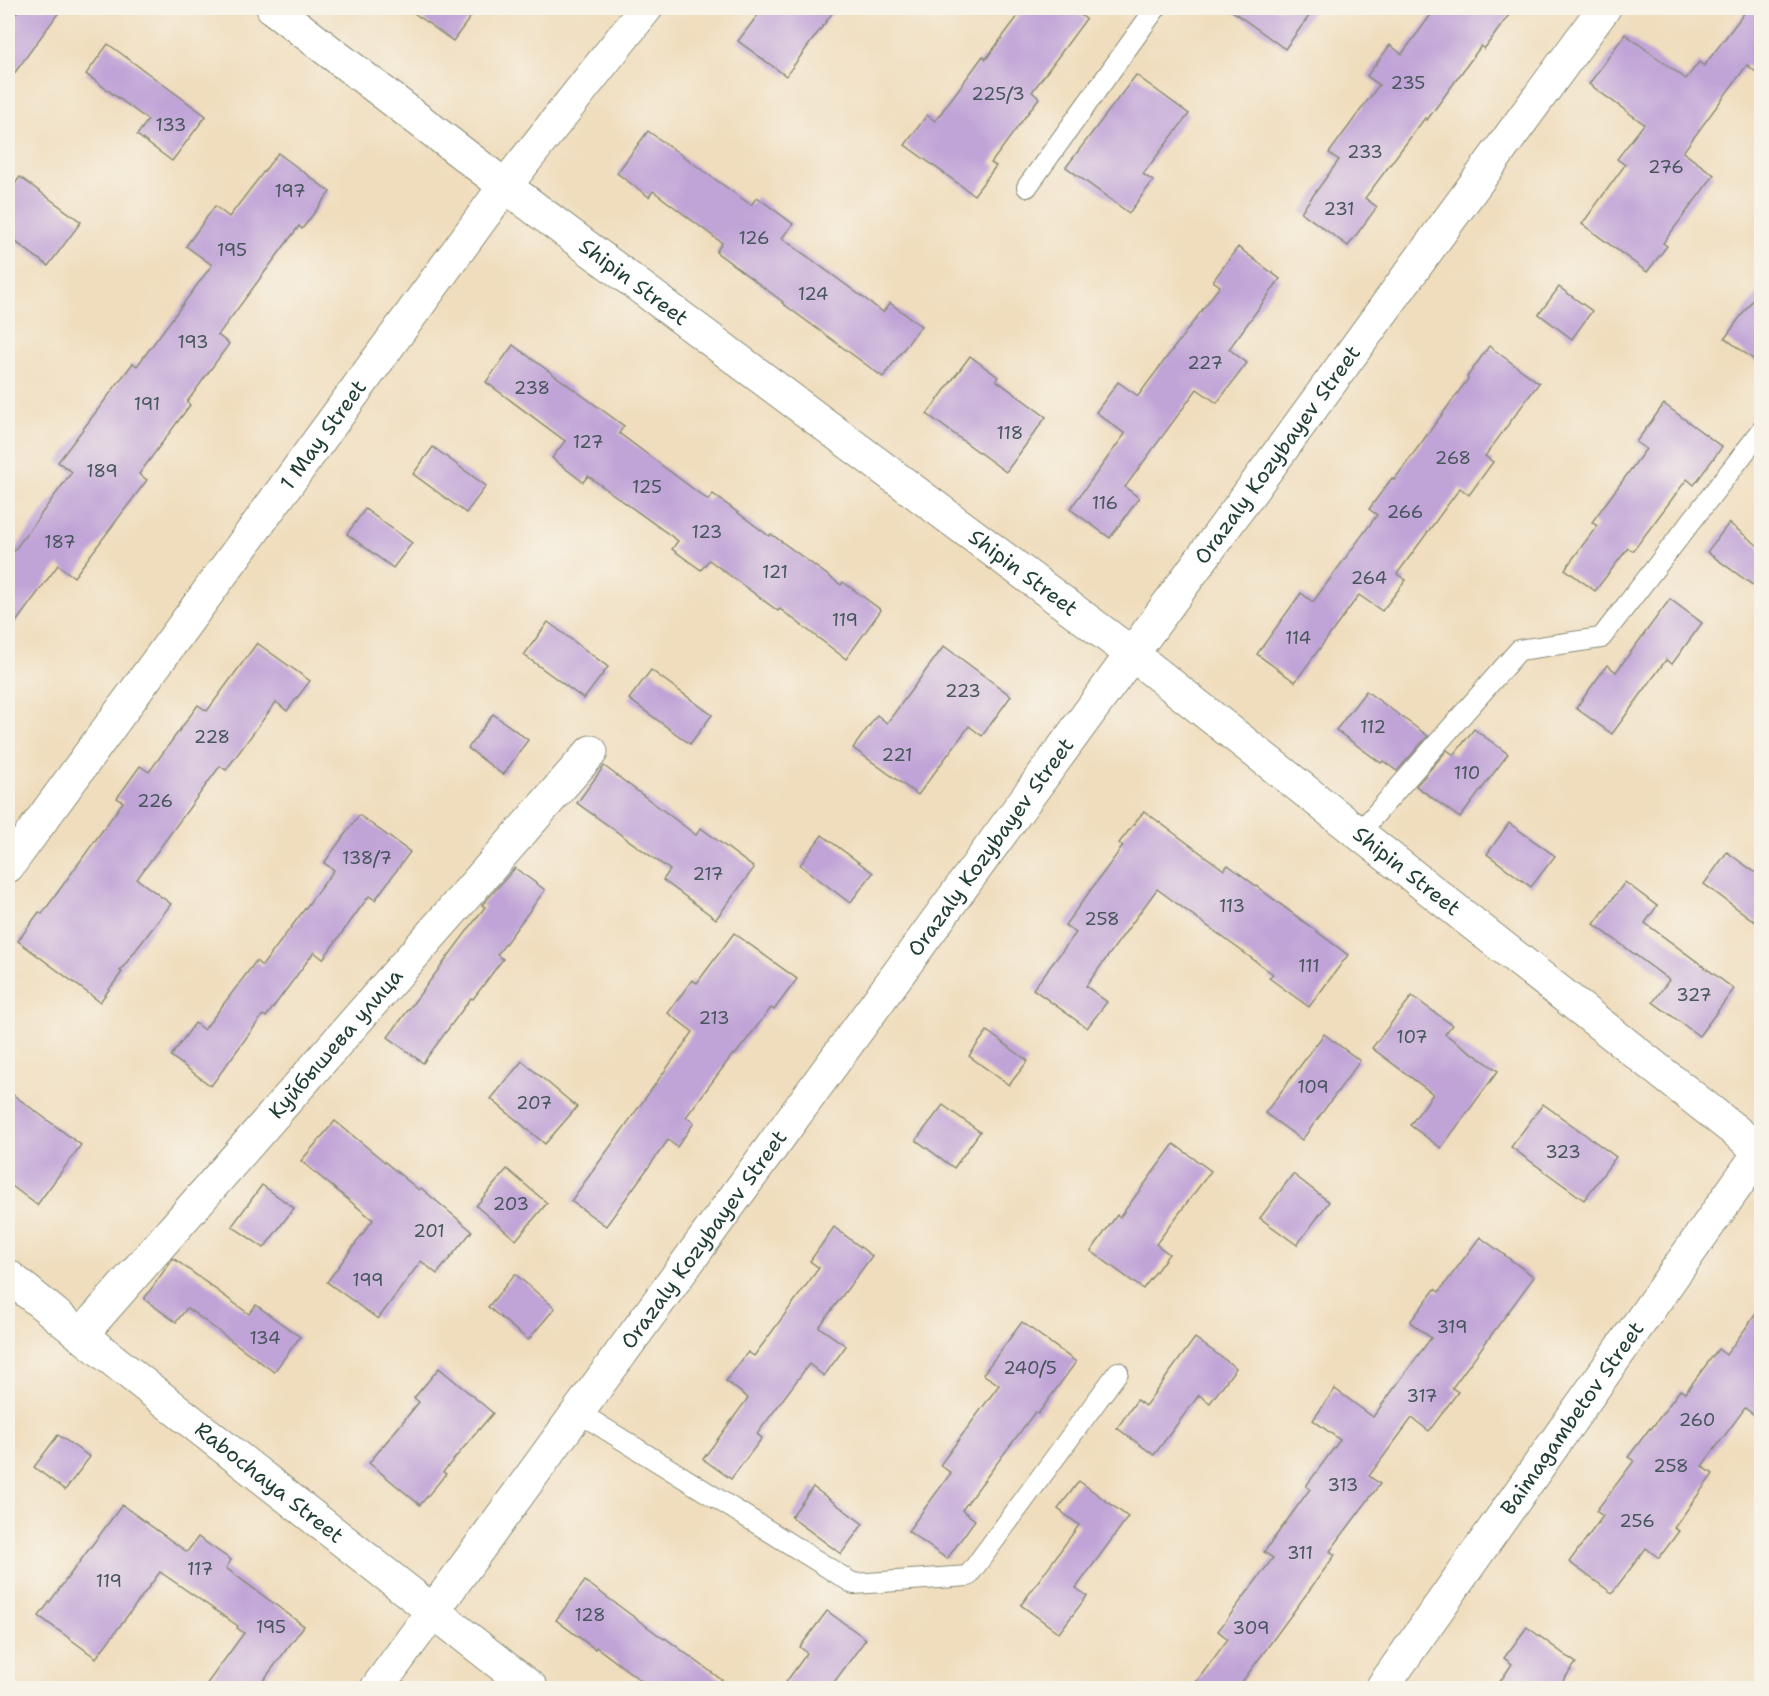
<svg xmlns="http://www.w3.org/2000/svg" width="1769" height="1696" viewBox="0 0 1769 1696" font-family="'Shantell Sans',sans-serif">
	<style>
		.building { fill: #c0a3d7 }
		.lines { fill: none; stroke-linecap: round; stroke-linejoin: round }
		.lane-casing { stroke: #888d78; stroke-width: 22 }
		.street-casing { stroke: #888d78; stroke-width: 35 }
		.secondary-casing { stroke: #888d78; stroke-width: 35 }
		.lane { stroke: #fff; stroke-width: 20 }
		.street { stroke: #fff; stroke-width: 33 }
		.secondary { stroke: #fff; stroke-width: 33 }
		.labels { text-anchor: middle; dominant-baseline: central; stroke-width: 5; stroke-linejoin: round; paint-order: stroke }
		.number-label { font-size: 18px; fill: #47565d }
		.street-label { font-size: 21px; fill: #1f3d34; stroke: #f7f3e8 }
	</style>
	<rect width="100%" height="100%" fill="#f7f3e8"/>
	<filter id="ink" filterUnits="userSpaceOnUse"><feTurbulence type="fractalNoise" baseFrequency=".0167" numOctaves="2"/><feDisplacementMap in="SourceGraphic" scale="12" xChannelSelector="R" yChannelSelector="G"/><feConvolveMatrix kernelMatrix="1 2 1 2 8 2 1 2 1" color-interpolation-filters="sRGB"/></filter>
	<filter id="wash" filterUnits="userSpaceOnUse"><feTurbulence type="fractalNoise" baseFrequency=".008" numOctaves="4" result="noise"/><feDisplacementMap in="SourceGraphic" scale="24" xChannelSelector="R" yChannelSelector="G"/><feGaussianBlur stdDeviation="1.35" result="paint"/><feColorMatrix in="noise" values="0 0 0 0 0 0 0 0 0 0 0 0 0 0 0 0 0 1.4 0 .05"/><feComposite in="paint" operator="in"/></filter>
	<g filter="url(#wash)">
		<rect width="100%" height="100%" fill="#f0ddbd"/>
		<g id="blocks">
			<g class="building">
				<path d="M20 8H62L8 82V24Z"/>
				<path d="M407 8H477L453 41Z"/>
				<path d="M763 8H836L786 76 738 41Z"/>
				<path d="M1024 8H1070L1086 19 1032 92 1039 98 991 163 996 166 974 195 905 145 927 115 935 121 983 56 986 59Z"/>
				<path d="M1228 8H1315L1285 49Z"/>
				<path d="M1436 8H1514L1484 49 1481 46 1427 120 1425 118 1365 198 1377 207 1348 246 1301 212 1339 160 1329 153 1379 85 1367 76 1390 45 1402 54Z"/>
				<path d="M1748 8H1761V76L1747 65 1683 152 1714 175 1663 243 1667 246 1647 272 1582 224 1625 165 1617 159 1644 124 1589 84 1625 34 1686 79 1699 62 1704 66Z"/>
				<path d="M108 44 206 116 172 161 137 135 148 120 86 74Z"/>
				<path d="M1136 75 1189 114 1143 174 1153 181 1129 213 1066 167Z"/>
				<path d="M648 131 751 205 757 197 793 224 782 238 883 312 890 303 921 326 883 377 782 303 783 302 716 252 722 243 653 191 649 197 617 173Z"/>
				<path d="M278 153 330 192 302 229 299 226 218 335 229 344 187 402 190 405 139 474 147 480 74 577 58 565 8 633V559L72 472 58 462 133 363 137 366 212 265 186 246 215 206 229 217Z"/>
				<path d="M20 177 81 222 48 266 8 236V193Z"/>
				<path d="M1238 247 1280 279 1229 349 1247 363 1217 403 1197 389 1125 487 1139 498 1110 538 1070 509 1125 434 1096 412 1118 382 1138 396 1220 286 1213 281Z"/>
				<path d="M1559 287 1592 311 1572 339 1539 314Z"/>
				<path d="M1761 288V365L1725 338Z"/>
				<path d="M513 345 624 426 619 433 708 500 713 494 769 536 771 534 841 585 843 582 881 610 846 659 780 609 778 611 709 560 701 570 672 549 678 541 588 476 583 482 552 458 565 441 486 382Z"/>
				<path d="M1489 346 1539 383 1485 456 1493 462 1469 495 1460 488 1397 574 1406 580 1382 611 1359 595 1295 682 1257 654 1301 593 1313 602 1377 515 1369 509 1392 478 1394 480 1468 379 1467 377Z"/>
				<path d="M970 356 998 377 996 380 1046 417 1006 472 927 414Z"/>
				<path d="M1664 404 1722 447 1694 485 1687 479 1633 551 1628 548 1595 591 1565 569 1597 526 1592 522 1646 449 1636 442Z"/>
				<path d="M433 447 486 486 466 513 413 474Z"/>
				<path d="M365 509 412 543 393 568 347 534Z"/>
				<path d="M1729 523 1761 548V591L1707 552Z"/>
				<path d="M1670 599 1702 623 1672 664 1666 660 1612 734 1576 708 1607 665 1616 672Z"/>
				<path d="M548 622 608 667 584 699 524 655Z"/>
				<path d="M257 643 310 681 287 711 276 702 226 770 220 766 137 879 171 904 120 971 122 972 100 1002 18 941 39 912 42 914 123 802 117 798 140 766 149 772 198 705 207 711Z"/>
				<path d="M944 646 1011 696 982 736 969 726 918 795 853 748 877 715 887 723Z"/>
				<path d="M651 670 712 715 690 744 629 699Z"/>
				<path d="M1366 691 1428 736 1397 771 1383 761 1381 763 1336 730Z"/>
				<path d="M493 714 528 740 503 775 468 748Z"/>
				<path d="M1474 729 1508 754 1460 818 1416 786 1447 750 1454 755Z"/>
				<path d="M604 766 696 835 701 828 754 868 716 919 663 880 670 870 577 803Z"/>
				<path d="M1144 811 1224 870 1228 865 1348 955 1309 1007 1269 978 1273 974 1157 889 1086 986 1107 1002 1087 1028 1033 989 1076 933 1065 925 1123 846 1119 843Z"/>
				<path d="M359 815 410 852 375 900 369 896 323 959 314 952 266 1017 263 1015 211 1086 171 1056 195 1023 204 1030 256 961 262 966 334 870 324 863Z"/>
				<path d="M1509 823 1555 856 1531 887 1487 854Z"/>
				<path d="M822 835 873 873 850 903 800 865Z"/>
				<path d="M1727 852 1761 877V926L1704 884Z"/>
				<path d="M515 868 545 890 497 955 503 959 473 999 471 998 423 1063 388 1037 485 907 482 905Z"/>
				<path d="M1625 882 1657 906 1645 923 1734 989 1699 1036 1653 1002 1669 980 1594 924Z"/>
				<path d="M734 933 797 979 774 1010 771 1008 735 1055 733 1054 686 1117 694 1123 677 1147 668 1140 606 1226 571 1201 693 1032 668 1013 692 980 697 983Z"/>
				<path d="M1412 996 1452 1025 1445 1034 1498 1071 1441 1148 1410 1125 1433 1094 1372 1048Z"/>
				<path d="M987 1031 1028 1061 1009 1085 969 1056Z"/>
				<path d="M1324 1034 1360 1061 1302 1140 1265 1113Z"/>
				<path d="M522 1061 577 1107 545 1144 491 1099Z"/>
				<path d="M8 1091 81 1145 37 1205 8 1183Z"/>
				<path d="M1543 1104 1616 1157 1584 1200 1511 1147Z"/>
				<path d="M943 1105 980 1132 954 1168 916 1140Z"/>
				<path d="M335 1121 419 1190 421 1188 472 1231 437 1274 421 1261 378 1319 327 1282 373 1220 301 1161Z"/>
				<path d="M1174 1144 1211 1171 1156 1244 1169 1254 1143 1289 1091 1251 1117 1215 1120 1217Z"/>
				<path d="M507 1169 547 1203 516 1240 476 1206Z"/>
				<path d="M1293 1174 1329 1202 1297 1245 1260 1218Z"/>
				<path d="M262 1185 294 1208 264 1248 232 1226Z"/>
				<path d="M834 1227 872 1256 819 1327 846 1346 824 1376 809 1364 757 1434 762 1438 731 1479 703 1459 748 1398 726 1381 748 1352 754 1356 819 1268 810 1261Z"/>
				<path d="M1480 1237 1534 1277 1452 1388 1458 1392 1429 1431 1412 1418 1369 1476 1380 1484 1330 1551 1335 1555 1237 1689H1191L1228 1639 1218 1631 1273 1558 1264 1552 1310 1489 1306 1486 1340 1440 1313 1420 1335 1389 1373 1417 1431 1338 1410 1322 1435 1289 1439 1292Z"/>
				<path d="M173 1258 249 1314 256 1305 300 1337 274 1372 187 1308 176 1322 144 1299Z"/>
				<path d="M515 1274 555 1308 528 1340 488 1307Z"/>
				<path d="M1761 1307V1420L1745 1408 1702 1466 1713 1474 1674 1528 1679 1531 1659 1558 1646 1548 1612 1593 1569 1562 1603 1516 1596 1511 1634 1461 1628 1457 1650 1428 1651 1429 1680 1390 1685 1393 1718 1349 1726 1355Z"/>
				<path d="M1022 1322 1076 1362 1038 1414 1035 1412 962 1510 975 1520 947 1559 908 1531 951 1473 940 1465 999 1385 983 1374Z"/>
				<path d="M1195 1338 1236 1368 1210 1403 1199 1395 1154 1455 1117 1428 1137 1400 1145 1406Z"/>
				<path d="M439 1368 493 1413 443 1472 446 1474 420 1505 369 1463 419 1402 414 1398Z"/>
				<path d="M58 1435 90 1457 65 1490 34 1467Z"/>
				<path d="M1079 1481 1128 1517 1076 1588 1087 1596 1059 1633 1021 1605 1079 1525 1058 1509Z"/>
				<path d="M813 1487 863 1524 841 1554 791 1517Z"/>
				<path d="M122 1505 187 1552 198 1537 231 1560 226 1568 304 1626 257 1689H203L244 1633 237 1628 238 1626 160 1572 96 1658 39 1616Z"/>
				<path d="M585 1581 664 1639 665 1638 734 1689H652L596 1647 595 1649 556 1620Z"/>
				<path d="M827 1611 866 1639 829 1689H781L807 1653 800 1647Z"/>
				<path d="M1527 1627 1576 1663 1557 1689H1495L1512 1664 1504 1658Z"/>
			</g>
		</g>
	</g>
	<g filter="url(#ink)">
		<use href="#blocks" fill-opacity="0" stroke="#888d78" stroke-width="1.5"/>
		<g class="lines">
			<defs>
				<g id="lane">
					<path d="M1027 187 1156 8"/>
					<path d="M1359 833 1519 650 1601 638 1762 430"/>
					<path d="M578 1412 854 1584 968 1576 1118 1372"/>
				</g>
				<g id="street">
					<path id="s1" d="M273 8 505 186 1132 654 1762 1152"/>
					<path id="s2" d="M8 866 505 186 646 8"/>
					<path id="s3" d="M8 1276 81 1335 531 1688"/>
					<path id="s4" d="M81 1335 591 752"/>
				</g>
				<g id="secondary">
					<path id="s5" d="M377 1688 578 1412 1604 8"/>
					<path id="s6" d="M1382 1688 1762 1149"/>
				</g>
			</defs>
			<use href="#lane" class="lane-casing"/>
			<use href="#street" class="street-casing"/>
			<use href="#secondary" class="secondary-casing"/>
			<use href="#lane" class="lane"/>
			<use href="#street" class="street"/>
			<use href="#secondary" class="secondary"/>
		</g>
	</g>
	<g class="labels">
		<g class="number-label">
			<text x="1408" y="83">235</text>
			<text x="998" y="94">225/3</text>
			<text x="171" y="125">133</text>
			<text x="1365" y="152">233</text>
			<text x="1666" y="167">276</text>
			<text x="290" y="191">197</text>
			<text x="1339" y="209">231</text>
			<text x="754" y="238">126</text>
			<text x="232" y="250">195</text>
			<text x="813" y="294">124</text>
			<text x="193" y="342">193</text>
			<text x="1205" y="363">227</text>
			<text x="532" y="388">238</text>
			<text x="147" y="404">191</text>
			<text x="1010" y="433">118</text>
			<text x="588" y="442">127</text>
			<text x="1453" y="458">268</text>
			<text x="102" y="471">189</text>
			<text x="647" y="487">125</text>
			<text x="1105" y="503">116</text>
			<text x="1405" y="512">266</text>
			<text x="707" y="532">123</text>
			<text x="60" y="542">187</text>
			<text x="775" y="572">121</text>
			<text x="1369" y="578">264</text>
			<text x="845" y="620">119</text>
			<text x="1298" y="638">114</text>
			<text x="963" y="691">223</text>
			<text x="1373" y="727">112</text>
			<text x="212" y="737">228</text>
			<text x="897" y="755">221</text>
			<text x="1467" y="773">110</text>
			<text x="155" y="801">226</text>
			<text x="367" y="858">138/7</text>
			<text x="708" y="874">217</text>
			<text x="1232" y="906">113</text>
			<text x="1102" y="919">258</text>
			<text x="1309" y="966">111</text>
			<text x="1694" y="995">327</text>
			<text x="714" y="1018">213</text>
			<text x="1412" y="1037">107</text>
			<text x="1313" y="1087">109</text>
			<text x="534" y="1103">207</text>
			<text x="1563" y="1152">323</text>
			<text x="511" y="1204">203</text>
			<text x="429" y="1231">201</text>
			<text x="368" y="1280">199</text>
			<text x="1452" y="1327">319</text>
			<text x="265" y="1338">134</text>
			<text x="1030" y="1368">240/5</text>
			<text x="1422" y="1396">317</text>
			<text x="1697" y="1420">260</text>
			<text x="1671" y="1466">258</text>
			<text x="1343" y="1485">313</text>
			<text x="1637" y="1521">256</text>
			<text x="1300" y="1553">311</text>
			<text x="200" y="1569">117</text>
			<text x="109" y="1581">119</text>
			<text x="590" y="1615">128</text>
			<text x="271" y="1627">195</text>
			<text x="1251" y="1628">309</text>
		</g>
		<g class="street-label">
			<text stroke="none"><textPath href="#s1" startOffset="453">Shipin Street</textPath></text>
			<text stroke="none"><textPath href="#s2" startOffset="534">1 May Street</textPath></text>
			<text stroke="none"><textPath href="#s5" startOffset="1527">Orazaly Kozybayev Street</textPath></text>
			<text stroke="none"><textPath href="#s1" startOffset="939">Shipin Street</textPath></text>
			<text stroke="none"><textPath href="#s5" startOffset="1041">Orazaly Kozybayev Street</textPath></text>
			<text stroke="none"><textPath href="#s1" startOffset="1425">Shipin Street</textPath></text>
			<text stroke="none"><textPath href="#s4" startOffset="387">Куйбышева улица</textPath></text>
			<text stroke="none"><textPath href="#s5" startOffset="555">Orazaly Kozybayev Street</textPath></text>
			<text stroke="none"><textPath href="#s6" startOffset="330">Baimagambetov Street</textPath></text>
			<text stroke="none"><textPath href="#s3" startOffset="333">Rabochaya Street</textPath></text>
		</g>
	</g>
	<rect width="1769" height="1696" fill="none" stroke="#f7f3e8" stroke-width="30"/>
</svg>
